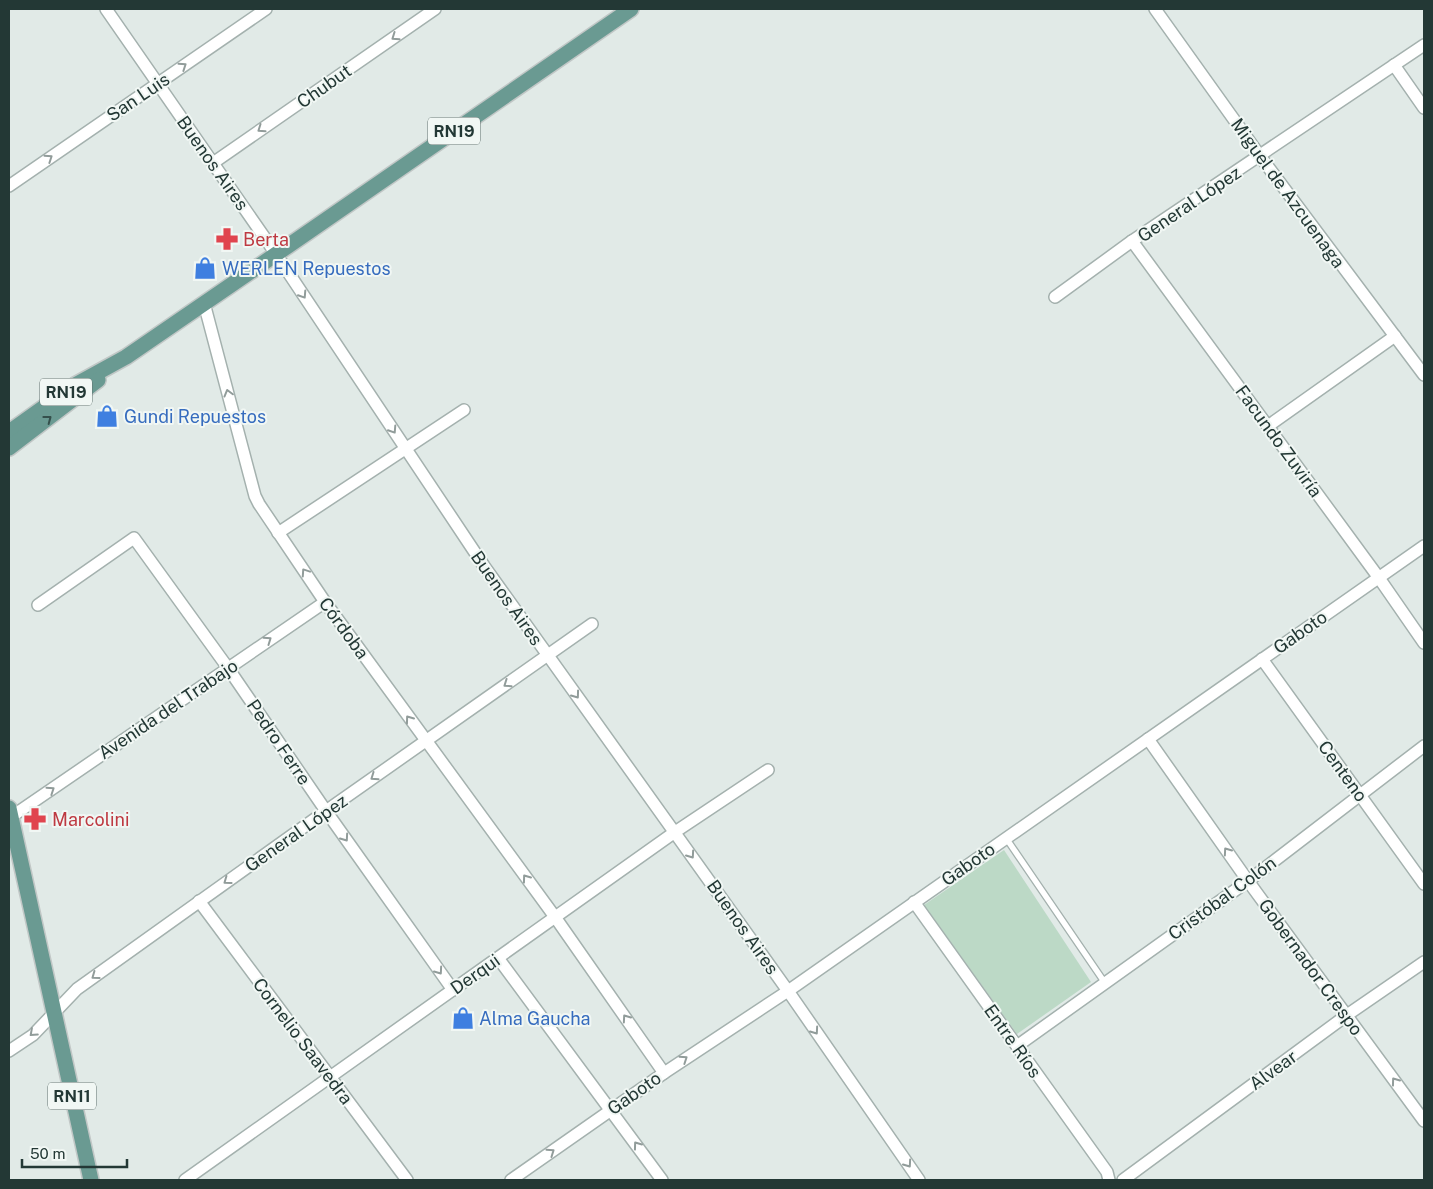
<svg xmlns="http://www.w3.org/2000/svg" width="1433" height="1189" viewBox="0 0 1433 1189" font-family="'Public Sans',sans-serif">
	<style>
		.green { fill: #bcd9c6 }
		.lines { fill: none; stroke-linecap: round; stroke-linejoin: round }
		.service-casing { stroke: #a4b1ae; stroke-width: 8 }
		.minor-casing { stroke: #a4b1ae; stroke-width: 14 }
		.primary-casing { stroke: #c1c7c6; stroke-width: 18 }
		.service { stroke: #fff; stroke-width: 5.5 }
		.minor { stroke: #fff; stroke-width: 11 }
		.primary { stroke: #6a9a92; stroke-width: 15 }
		.oneway { stroke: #919c9a }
		.oneway2 { stroke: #35504c }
		.labels { text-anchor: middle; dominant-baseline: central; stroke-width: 4; stroke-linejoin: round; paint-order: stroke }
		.shield { fill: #f1f7f4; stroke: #61716e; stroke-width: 1 }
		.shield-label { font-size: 16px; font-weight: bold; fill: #233835 }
		.street-label { font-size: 18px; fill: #233835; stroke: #f1f7f4 }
		.health-label { font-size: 18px; fill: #be3a42; stroke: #f1f7f4; text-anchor: start }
		.shop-label { font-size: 18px; fill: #366cbe; stroke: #f1f7f4; text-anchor: start }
	</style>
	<rect width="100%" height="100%" fill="#e1eae7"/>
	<path class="green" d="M1004 850 1091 982 1017 1034 924 905Z"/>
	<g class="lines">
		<defs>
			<path id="service" d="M1006 838 1105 983"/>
			<g id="minor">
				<path d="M106 9 276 254 484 566 788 991 919 1180"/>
				<path d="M1155 9 1260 156 1424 375"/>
				<path d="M1394 65 1424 108"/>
				<path d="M213 163 435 9"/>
				<path d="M9 186 266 9"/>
				<path d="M1132 241 1379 578 1424 643"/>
				<path d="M1055 297 1132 241 1424 45"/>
				<path d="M204 303 255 496 259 504 325 602 555 917 664 1073"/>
				<path d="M1268 426 1395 336"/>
				<path d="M278 533 464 410"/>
				<path d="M38 605 134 538 228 668 326 811 453 990"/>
				<path d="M1262 659 1424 884"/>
				<path d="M1148 739 1248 881 1424 1121"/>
				<path d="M11 817 325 602"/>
				<path d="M199 901 407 1180"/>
				<path d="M914 902 1107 1172 1109 1180"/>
				<path d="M498 958 662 1180"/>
				<path d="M1017 1046 1248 881 1424 746"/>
				<path d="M9 1051 33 1035 77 989 326 811 592 624"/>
				<path d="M185 1180 675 832 768 770"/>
				<path d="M511 1180 664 1073 788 991 1424 546"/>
				<path d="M1123 1180 1347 1015 1424 962"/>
			</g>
			<g id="primary">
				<path d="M9 432 75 385 126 357 288 246 631 9"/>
				<path d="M9 448 98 380"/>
				<path d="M9 808 91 1180"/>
			</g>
		</defs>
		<use href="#service" class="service-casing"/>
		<use href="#minor" class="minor-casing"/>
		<use href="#primary" class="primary-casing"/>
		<use href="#service" class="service"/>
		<use href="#minor" class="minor"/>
		<use href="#primary" class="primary"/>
	</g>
	<defs><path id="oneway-chevron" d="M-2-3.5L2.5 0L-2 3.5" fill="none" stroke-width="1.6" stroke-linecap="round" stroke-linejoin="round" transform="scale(1.25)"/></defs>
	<g class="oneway">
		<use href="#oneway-chevron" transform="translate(395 37) rotate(145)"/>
		<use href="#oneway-chevron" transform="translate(183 66) rotate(-34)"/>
		<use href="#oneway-chevron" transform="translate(261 129) rotate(145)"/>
		<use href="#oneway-chevron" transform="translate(49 158) rotate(-34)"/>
		<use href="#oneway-chevron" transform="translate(303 295) rotate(57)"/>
		<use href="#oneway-chevron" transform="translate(228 393) rotate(-105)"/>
		<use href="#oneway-chevron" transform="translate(393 430) rotate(57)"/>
		<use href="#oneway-chevron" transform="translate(305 572) rotate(-124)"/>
		<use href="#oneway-chevron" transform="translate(268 640) rotate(-35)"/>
		<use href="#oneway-chevron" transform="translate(507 684) rotate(145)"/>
		<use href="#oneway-chevron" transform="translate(576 695) rotate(54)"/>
		<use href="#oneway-chevron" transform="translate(409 719) rotate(-126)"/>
		<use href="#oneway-chevron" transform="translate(374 777) rotate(145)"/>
		<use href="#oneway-chevron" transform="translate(51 790) rotate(-34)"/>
		<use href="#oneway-chevron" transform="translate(345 838) rotate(55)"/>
		<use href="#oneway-chevron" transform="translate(1227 851) rotate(-125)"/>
		<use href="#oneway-chevron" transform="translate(691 855) rotate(55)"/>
		<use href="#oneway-chevron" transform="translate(526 878) rotate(-126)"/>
		<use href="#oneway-chevron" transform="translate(227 881) rotate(144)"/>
		<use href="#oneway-chevron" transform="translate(439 971) rotate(55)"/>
		<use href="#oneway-chevron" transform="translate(95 976) rotate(144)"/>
		<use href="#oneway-chevron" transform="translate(626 1018) rotate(-125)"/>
		<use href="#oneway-chevron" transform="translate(815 1031) rotate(55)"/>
		<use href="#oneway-chevron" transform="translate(33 1033) rotate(138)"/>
		<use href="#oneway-chevron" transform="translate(684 1059) rotate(-34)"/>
		<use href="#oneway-chevron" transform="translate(1395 1081) rotate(-126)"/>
		<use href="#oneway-chevron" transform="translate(637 1145) rotate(-126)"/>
		<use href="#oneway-chevron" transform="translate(551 1152) rotate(-35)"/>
		<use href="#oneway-chevron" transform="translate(908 1164) rotate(55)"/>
	</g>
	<use class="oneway2" href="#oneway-chevron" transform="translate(48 419) rotate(-37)"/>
	<defs>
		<symbol id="pharmacy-bare" viewBox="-9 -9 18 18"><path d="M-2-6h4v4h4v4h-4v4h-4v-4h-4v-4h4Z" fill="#e0444e" stroke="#f1f7f4" stroke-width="2.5" paint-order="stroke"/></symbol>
		<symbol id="shop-bare" viewBox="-9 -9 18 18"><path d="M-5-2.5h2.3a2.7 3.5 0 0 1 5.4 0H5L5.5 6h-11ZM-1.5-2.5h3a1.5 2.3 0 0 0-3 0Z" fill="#3f7fe0" stroke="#f1f7f4" stroke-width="2.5" paint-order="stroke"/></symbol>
	</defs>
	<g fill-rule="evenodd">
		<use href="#pharmacy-bare" x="211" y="223" width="32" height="32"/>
		<use href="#shop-bare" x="189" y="252" width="32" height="32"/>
		<use href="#shop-bare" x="91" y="400" width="32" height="32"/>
		<use href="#pharmacy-bare" x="19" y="803" width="32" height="32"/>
		<use href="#shop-bare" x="447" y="1002" width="32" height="32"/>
	</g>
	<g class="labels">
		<g class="shield">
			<rect x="428" y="117.5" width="52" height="27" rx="4"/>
			<rect x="40" y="378.5" width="52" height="27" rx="4"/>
			<rect x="48" y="1082.5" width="48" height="27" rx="4"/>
		</g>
		<g class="shield-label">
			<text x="454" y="131">RN19</text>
			<text x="66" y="392">RN19</text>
			<text x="72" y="1096">RN11</text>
		</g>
		<g class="street-label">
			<text transform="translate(324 86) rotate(-35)">Chubut</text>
			<text transform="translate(138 97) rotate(-34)">San Luis</text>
			<text transform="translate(213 163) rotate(55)">Buenos Aires</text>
			<text transform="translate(1288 193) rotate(54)">Miguel de Azcuenaga</text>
			<text transform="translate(1189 204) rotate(-34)">General López</text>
			<text transform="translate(1279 441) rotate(54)">Facundo Zuviría</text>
			<text transform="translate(507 598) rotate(55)">Buenos Aires</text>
			<text transform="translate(344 628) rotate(54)">Córdoba</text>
			<text transform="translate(1300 632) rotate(-35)">Gaboto</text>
			<text transform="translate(168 709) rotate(-34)">Avenida del Trabajo</text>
			<text transform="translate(279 742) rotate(56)">Pedro Ferre</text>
			<text transform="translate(1343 771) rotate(54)">Centeno</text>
			<text transform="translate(296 833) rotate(-35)">General López</text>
			<text transform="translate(968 864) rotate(-35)">Gaboto</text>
			<text transform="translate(1222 898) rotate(-36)">Cristóbal Colón</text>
			<text transform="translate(743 927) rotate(55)">Buenos Aires</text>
			<text transform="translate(1311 967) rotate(54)">Gobernador Crespo</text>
			<text transform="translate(475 974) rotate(-35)">Derqui</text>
			<text transform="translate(303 1041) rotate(53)">Cornelio Saavedra</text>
			<text transform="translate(1013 1041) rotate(55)">Entre Ríos</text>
			<text transform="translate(1273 1070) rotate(-36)">Alvear</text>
			<text transform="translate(634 1093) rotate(-35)">Gaboto</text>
		</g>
		<g class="health-label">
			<text x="243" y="239">Berta</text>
			<text x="52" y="819">Marcolini</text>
		</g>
		<g class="shop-label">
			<text x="222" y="268">WERLEN Repuestos</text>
			<text x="124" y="416">Gundi Repuestos</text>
			<text x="479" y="1018">Alma Gaucha</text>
		</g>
	</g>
	<rect width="1433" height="1189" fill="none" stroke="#233835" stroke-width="20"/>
	<path d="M22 1159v8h105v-8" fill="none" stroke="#233835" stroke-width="2.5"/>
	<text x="30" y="1159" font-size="15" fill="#233835" stroke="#f1f7f4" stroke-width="4" paint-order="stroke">50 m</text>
</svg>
